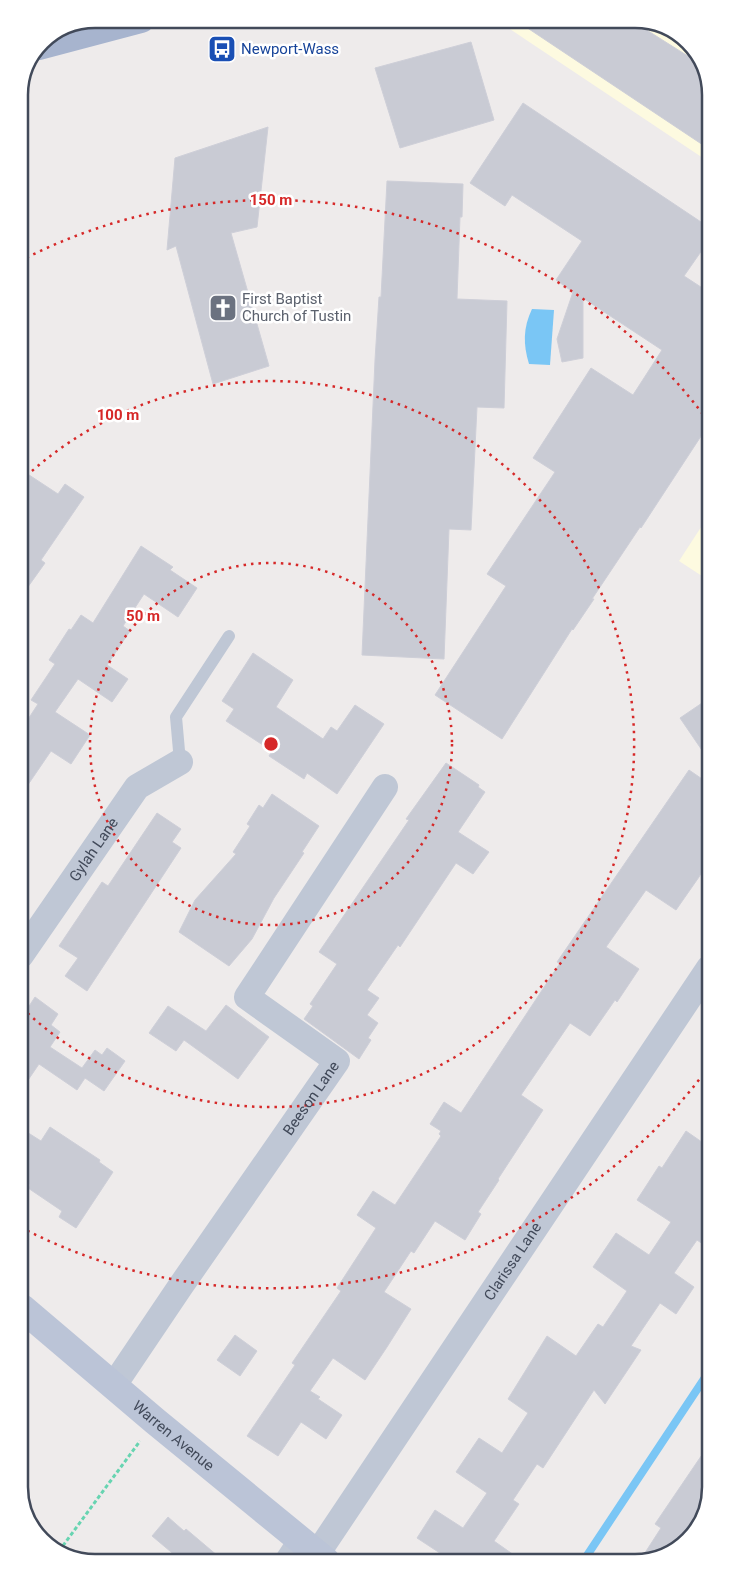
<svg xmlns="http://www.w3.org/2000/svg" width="729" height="1582" viewBox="0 0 729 1582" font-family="Roboto,sans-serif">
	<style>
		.commercial { fill: #fdfae0 }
		.water { fill: #7ac6f5 }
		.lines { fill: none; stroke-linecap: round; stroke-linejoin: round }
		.stream { stroke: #7ac6f5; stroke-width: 8 }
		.building { fill: #c9cbd4; stroke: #cecfd8 }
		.path { stroke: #67d4b1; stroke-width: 3; stroke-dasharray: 4 2.5; stroke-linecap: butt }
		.lane { stroke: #bfc7d5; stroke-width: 12 }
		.street { stroke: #bfc7d5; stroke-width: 26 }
		.secondary { stroke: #bbc4d7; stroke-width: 28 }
		.primary { stroke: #a7b4ce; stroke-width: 28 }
		.ring { fill: none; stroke: #d62828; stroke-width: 2.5; stroke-dasharray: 2.5 5 }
		.labels { text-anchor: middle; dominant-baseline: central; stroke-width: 5; stroke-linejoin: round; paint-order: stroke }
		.transit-label { font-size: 15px; fill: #164399; stroke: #fff; text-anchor: start }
		.worship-label { font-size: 15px; fill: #5b616d; stroke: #fff; text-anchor: start }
		.street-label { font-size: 15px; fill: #424a5a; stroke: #fff }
		.rim { fill: none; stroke: #424a5a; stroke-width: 2.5 }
		.centre { fill: #d62828; stroke: #fff; stroke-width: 2.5 }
		.ring-label { font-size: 15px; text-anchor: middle; font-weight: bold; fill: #d62828; stroke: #fff; stroke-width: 5; stroke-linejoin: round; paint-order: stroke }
	</style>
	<rect width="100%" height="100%" fill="#eeebeb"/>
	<g class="commercial">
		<path d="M495 19H639L681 35 706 70V160Z"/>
		<path d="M707 518 708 580 679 561Z"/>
	</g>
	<path class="water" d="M532 309 554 310 550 365 529 364C523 344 523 328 532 309Z"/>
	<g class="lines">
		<path class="stream" d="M584 1560 710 1370"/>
	</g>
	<g class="building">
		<path d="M514 19H615L629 29 634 22 702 65 706 70V147Z"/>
		<path d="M471 42 494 120 400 148 375 68Z"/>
		<path d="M523 103 707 226V243L684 276 707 291V427L641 528 640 527 592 599H594L573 630 572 629 502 739 435 695 506 586 487 574 555 472 533 458 591 368 633 395 662 350 583 298V358L562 362 557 339 573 292 556 280 582 241 512 195 505 206 470 183Z"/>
		<path d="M268 127 257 227 231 233 269 366 213 384 176 246 167 250 175 158Z"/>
		<path d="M387 181 463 184 462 217H460L457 299 507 301 504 408 477 407 471 530 449 529 444 659 362 655 375 360 379 297H381Z"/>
		<path d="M20 469 58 494 65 484 84 497 41 560 45 563 20 598Z"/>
		<path d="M141 546 173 567 170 570 197 588 178 617 144 594 123 626 130 631 107 665 128 679 112 702 78 679 55 712 90 735 71 764 51 751 21 795V730L38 704 31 700 55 664 49 660 69 629 71 630 81 615 93 623Z"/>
		<path d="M253 653 293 680 276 707 323 739 331 727 337 731 355 705 384 724 337 794 307 773 304 779 269 756 272 751 226 721 234 709 222 701Z"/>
		<path d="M708 699V759L680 718Z"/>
		<path d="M446 763 479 785 478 787 485 792 458 832 489 852 473 874 456 863 400 947 398 945 367 990 379 998 367 1015 378 1023 368 1038 371 1040 359 1059 304 1019 313 1006 310 1004 337 964 319 952 409 820 406 819Z"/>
		<path d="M689 770 708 783V812L700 825 708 831V861L699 877 676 910 646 890 606 947 639 969 617 1002 615 1000 590 1036 570 1023 521 1095 543 1110 498 1179 499 1180 478 1212 481 1214 465 1240 435 1221 414 1253 411 1251 384 1292 411 1309 387 1347 365 1380 333 1358 310 1391 320 1397 318 1399 342 1415 326 1439 301 1422 278 1456 247 1436 295 1365 292 1363 341 1291 337 1288 376 1228 357 1215 373 1191 395 1205 441 1136 439 1134 441 1131 430 1124 444 1102 461 1113 560 963 557 962Z"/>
		<path d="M272 794 319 826 302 852 304 853 274 898 252 939 229 966 179 932 195 900 236 854 233 852 250 826 247 824 259 805 263 808Z"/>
		<path d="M157 813 181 829 172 842 181 848 87 991 65 976 78 958 59 946 102 882 108 886Z"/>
		<path d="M35 997 58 1014 51 1025 60 1032 50 1047 82 1068 95 1050 102 1055 107 1048 125 1061 104 1091 85 1078 77 1090 39 1064 22 1089V1017Z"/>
		<path d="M226 1005 269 1037 238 1079 184 1040 176 1051 149 1033 168 1006 206 1031Z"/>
		<path d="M50 1127 100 1160 99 1162 113 1172 76 1228 59 1217 62 1211 28 1188 30 1185 22 1179V1129L41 1141Z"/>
		<path d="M686 1131 709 1147 710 1249 697 1240 674 1273 694 1287 676 1314 660 1303 631 1346 641 1350 605 1404 594 1390 543 1468 537 1464 513 1500 519 1504 494 1541 521 1560 452 1561 417 1538 435 1510 463 1528 487 1493 456 1472 479 1438 502 1453 528 1413 508 1399 547 1336 576 1356 598 1324 603 1327 627 1291 593 1267 616 1233 649 1255 671 1222 637 1200 659 1166 662 1168Z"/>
		<path d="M235 1335 257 1351 240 1376 217 1360Z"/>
		<path d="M710 1443V1487L695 1533 659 1559H641L661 1528 655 1524Z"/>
		<path d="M168 1517 184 1531 186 1529 225 1562H183L152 1536Z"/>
	</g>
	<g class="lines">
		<path class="path" d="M59 1551 140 1441"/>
		<path class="lane" d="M180 762 176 717 229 636"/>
		<g class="street">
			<path id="s1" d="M21 955 137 787 180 762"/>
			<path id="s2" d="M114 1385 180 1287 337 1061 247 997 385 787"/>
			<path id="s3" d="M317 1554 709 968"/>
			<path d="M287 1562 301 1541"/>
		</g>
		<path class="secondary" id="s4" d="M22 1308 155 1421 326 1561"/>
		<path class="primary" d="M39 46 141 19"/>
	</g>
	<g class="ring">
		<circle cx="271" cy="744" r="181"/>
		<path d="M21 481A363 363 0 1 1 23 1009"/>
		<path d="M708 1068A544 544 0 0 1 24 1229M20 261A544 544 0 0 1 705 417"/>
	</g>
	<defs>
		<symbol id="bus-square" viewBox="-11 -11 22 22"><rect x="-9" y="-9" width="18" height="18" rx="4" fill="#1a4fb4" stroke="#fff"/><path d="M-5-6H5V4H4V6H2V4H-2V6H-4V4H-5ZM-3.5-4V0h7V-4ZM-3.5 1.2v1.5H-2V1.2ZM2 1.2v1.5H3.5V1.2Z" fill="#fff"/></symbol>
		<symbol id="church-square" viewBox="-11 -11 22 22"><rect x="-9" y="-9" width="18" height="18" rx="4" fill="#6b7280" stroke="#fff"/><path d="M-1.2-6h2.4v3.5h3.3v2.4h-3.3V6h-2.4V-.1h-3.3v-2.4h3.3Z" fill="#fff"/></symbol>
	</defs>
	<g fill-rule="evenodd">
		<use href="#bus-square" x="206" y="33" width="32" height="32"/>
		<use href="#church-square" x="207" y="292" width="32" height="32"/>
	</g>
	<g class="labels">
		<g class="transit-label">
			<text x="241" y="49">Newport-Wass</text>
		</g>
		<g class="worship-label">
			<text x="242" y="299">First Baptist<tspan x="242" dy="17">Church of Tustin</tspan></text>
		</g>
		<g class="street-label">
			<text stroke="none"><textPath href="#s1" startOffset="128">Gylah Lane</textPath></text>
			<text stroke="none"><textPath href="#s2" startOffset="348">Beeson Lane</textPath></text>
			<text stroke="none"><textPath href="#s3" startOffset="352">Clarissa Lane</textPath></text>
			<text stroke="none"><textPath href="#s4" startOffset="198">Warren Avenue</textPath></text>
		</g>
	</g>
	<path d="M0 0H729V1582H0ZM95 28H635A67 67 0 0 1 702 95V1487A67 67 0 0 1 635 1554H95A67 67 0 0 1 28 1487V95A67 67 0 0 1 95 28Z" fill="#fff" fill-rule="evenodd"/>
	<path class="rim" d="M95 28H635A67 67 0 0 1 702 95V1487A67 67 0 0 1 635 1554H95A67 67 0 0 1 28 1487V95A67 67 0 0 1 95 28Z"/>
	<circle cx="271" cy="744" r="8" class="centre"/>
	<g class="ring-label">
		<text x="271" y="205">150 m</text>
		<text x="118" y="420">100 m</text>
		<text x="143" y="621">50 m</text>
	</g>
</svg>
